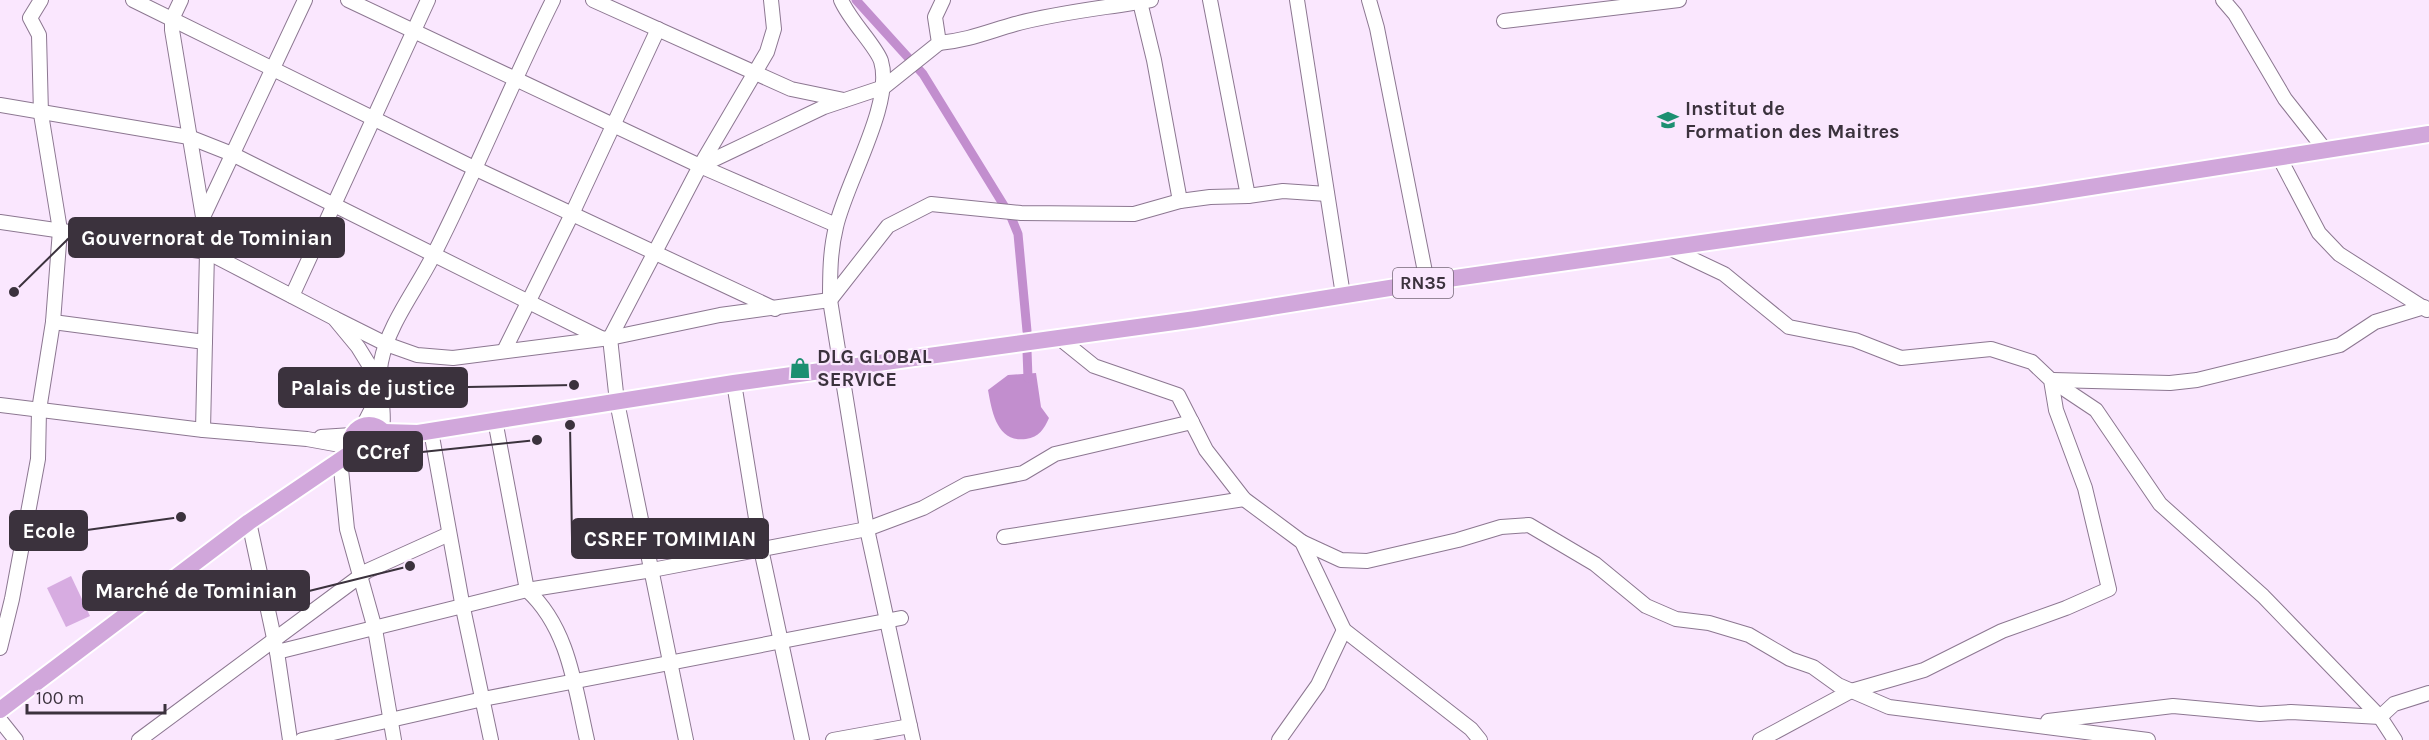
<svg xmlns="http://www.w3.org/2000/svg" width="2429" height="740" viewBox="0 0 2429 740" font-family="Karla,sans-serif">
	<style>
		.garden { fill: #d7ace1 }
		.water { fill: #c28ece }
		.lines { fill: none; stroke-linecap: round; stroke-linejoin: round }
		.canal { stroke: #c28ece; stroke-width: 9 }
		.minor-casing { stroke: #8c7791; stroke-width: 16 }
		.major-casing { stroke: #fff; stroke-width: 20 }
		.minor { stroke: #fff; stroke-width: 14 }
		.major { stroke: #d1a7db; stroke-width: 16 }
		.labels { text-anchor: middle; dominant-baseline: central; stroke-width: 4.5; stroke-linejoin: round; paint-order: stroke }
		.shield { fill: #fae7fe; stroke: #746877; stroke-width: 1.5 }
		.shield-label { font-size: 18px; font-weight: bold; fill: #3b323d }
		.poi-label { font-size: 20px; font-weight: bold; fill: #3b323d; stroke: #fae7fe; text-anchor: start }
		.leader { fill: none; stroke: #3b323d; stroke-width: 2 }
		.callout-dot { fill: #3b323d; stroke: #fae7fe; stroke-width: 2 }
		.callout { fill: #3b323d; stroke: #3b323d; stroke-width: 2 }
		.callout-label { font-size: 21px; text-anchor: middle; font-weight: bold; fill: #fff }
	</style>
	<rect width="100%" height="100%" fill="#fae7fe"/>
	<path class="garden" d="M71 576 90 616 66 627 47 588Z"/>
	<path class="water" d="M1036 373 1041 407 1049 418C1044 429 1039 437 1026 439 997 443 992 412 988 390L1008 375Z"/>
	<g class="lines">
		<g class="canal">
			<path d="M856 0 923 74 1011 217 1018 234 1027 331"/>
			<path d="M1027 351 1028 378"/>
		</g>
		<defs>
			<g id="minor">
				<path d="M133 0 474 168 775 309"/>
				<path d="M181 0 172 19V30L203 217"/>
				<path d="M348 0 700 166 836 225"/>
				<path d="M593 0 791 89 844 100"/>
				<path d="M841 0C850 21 876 46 881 61 894 104 846 182 836 227 830 251 830 275 830 300L867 529 913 740"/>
				<path d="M1210 0 1248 196"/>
				<path d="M1297 0 1343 295"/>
				<path d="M1369 0 1377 28 1427 282"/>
				<path d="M2223 0 2235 14 2285 99 2326 151"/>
				<path d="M1140 2 1154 60 1180 201"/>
				<path d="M1504 21 1679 0"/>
				<path d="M939 43C969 40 987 32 1015 24 1059 12 1105 8 1151 0"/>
				<path d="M0 105 189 137 232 154 601 338"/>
				<path d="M2279 157 2319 233 2339 254 2427 310"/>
				<path d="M700 166 824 107 884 87 939 43 935 17 943 0"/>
				<path d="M0 222 207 252 334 318 358 347 379 381"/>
				<path d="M1669 248 1724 274 1789 327 1855 340 1901 358 1991 349 2032 362 2051 380 2056 410 2085 488 2109 589 2066 608 2002 631 1924 670 1851 691 1760 740"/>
				<path d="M292 296 428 0"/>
				<path d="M334 318 386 344 417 355 453 358 610 338 720 315 830 300 888 226 931 204 1021 213 1134 214 1180 201 1210 197 1248 196 1283 191 1327 194"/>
				<path d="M53 322 205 342"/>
				<path d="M1058 337 1094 366 1178 395 1206 450 1244 499 1302 542 1344 630 1471 729 1480 740"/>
				<path d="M504 351 572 214 658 29"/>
				<path d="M2051 380 2096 410 2160 504 2263 596 2380 717 2395 740"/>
				<path d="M2053 380 2170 383 2197 380 2340 345 2375 322 2424 307"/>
				<path d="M734 383 761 549 802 740"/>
				<path d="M0 405 203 430 307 439 351 447"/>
				<path d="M495 420 527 590C569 628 575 688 587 740"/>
				<path d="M363 426 380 393"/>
				<path d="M203 430 207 252 203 217 305 0"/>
				<path d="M382 430C386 407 376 386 381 362 388 325 416 290 433 256 476 172 511 84 553 0"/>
				<path d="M431 431 463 608 491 740"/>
				<path d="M321 437 352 435"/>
				<path d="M341 469 347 529 375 629 394 740"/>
				<path d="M249 522 277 652 290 740"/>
				<path d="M1004 537 1244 499"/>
				<path d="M1302 542 1341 560 1367 561 1458 540 1501 527 1529 525 1595 564 1646 606 1676 619 1709 623 1749 635 1790 659 1813 667 1838 685 1889 707 2148 740"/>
				<path d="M0 648 12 599 38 459 39 410 53 322 60 230 41 114 39 35 30 18 41 0"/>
				<path d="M277 652 527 590 652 570 867 529 923 508 967 484 1023 473 1055 454 1192 422"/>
				<path d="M0 720 16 740"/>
				<path d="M2048 721 2173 706 2260 714 2291 712 2380 717 2394 704 2429 693"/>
				<path d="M139 740 367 571 449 534"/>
				<path d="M302 740 483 699 901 618"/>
				<path d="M686 740 617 402 610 338 700 166 767 52 774 29 771 0"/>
				<path d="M833 740 910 726"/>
				<path d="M1279 740 1318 685 1344 630"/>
			</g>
			<g id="major">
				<circle cx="369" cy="443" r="18"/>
				<path d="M384 432 418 433 734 383 1196 319 1427 282 2033 196 2429 134"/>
				<path d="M0 710 249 522 352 452"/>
			</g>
		</defs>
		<use href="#minor" class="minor-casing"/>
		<use href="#major" class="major-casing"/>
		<use href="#minor" class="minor"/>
		<use href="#major" class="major"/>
	</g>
	<defs>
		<symbol id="school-bare" viewBox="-9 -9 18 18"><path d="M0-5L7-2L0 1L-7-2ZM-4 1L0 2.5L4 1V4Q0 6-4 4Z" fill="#1c8f71" stroke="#fae7fe" stroke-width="2.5" paint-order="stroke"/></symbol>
		<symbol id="shop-bare" viewBox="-9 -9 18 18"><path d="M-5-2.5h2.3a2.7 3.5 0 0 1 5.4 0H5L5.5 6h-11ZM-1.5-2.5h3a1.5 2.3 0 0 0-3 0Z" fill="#1c8f71" stroke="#fae7fe" stroke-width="2.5" paint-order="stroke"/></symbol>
	</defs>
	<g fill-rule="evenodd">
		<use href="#school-bare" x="1653" y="105" width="30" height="30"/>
		<use href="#shop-bare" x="785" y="353" width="30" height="30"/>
	</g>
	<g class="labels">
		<rect class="shield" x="1393" y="268" width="60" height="30" rx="4.5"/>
		<g class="shield-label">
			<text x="1423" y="283">RN35</text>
		</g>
		<g class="poi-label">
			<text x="1685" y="108">Institut de<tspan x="1685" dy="23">Formation des Maitres</tspan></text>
			<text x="817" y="356">DLG GLOBAL<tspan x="817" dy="23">SERVICE</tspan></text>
		</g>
	</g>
	<path class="leader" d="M14 292L69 238M574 385L467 387M537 440L422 452M181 517L87 530M570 425L572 538M410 566L309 591"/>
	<g class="callout-dot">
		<circle cx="14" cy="292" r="6"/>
		<circle cx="574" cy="385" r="6"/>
		<circle cx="537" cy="440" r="6"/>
		<circle cx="181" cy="517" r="6"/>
		<circle cx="570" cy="425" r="6"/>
		<circle cx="410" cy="566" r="6"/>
	</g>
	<g class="callout">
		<rect x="69" y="218" width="275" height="39" rx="6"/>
		<rect x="279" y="368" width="188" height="39" rx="6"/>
		<rect x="344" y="432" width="78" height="39" rx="6"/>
		<rect x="10" y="511" width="77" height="39" rx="6"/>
		<rect x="572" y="519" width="196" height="39" rx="6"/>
		<rect x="83" y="571" width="226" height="39" rx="6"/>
	</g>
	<g class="callout-label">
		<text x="207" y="245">Gouvernorat de Tominian</text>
		<text x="373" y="395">Palais de justice</text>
		<text x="383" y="459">CCref</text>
		<text x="49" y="538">Ecole</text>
		<text x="670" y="546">CSREF TOMIMIAN</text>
		<text x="196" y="598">Marché de Tominian</text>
	</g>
	<path d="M27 704v9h138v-9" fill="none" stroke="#3b323d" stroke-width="3"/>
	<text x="36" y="704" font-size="18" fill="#3b323d" stroke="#fae7fe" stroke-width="4.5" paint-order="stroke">100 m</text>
</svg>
